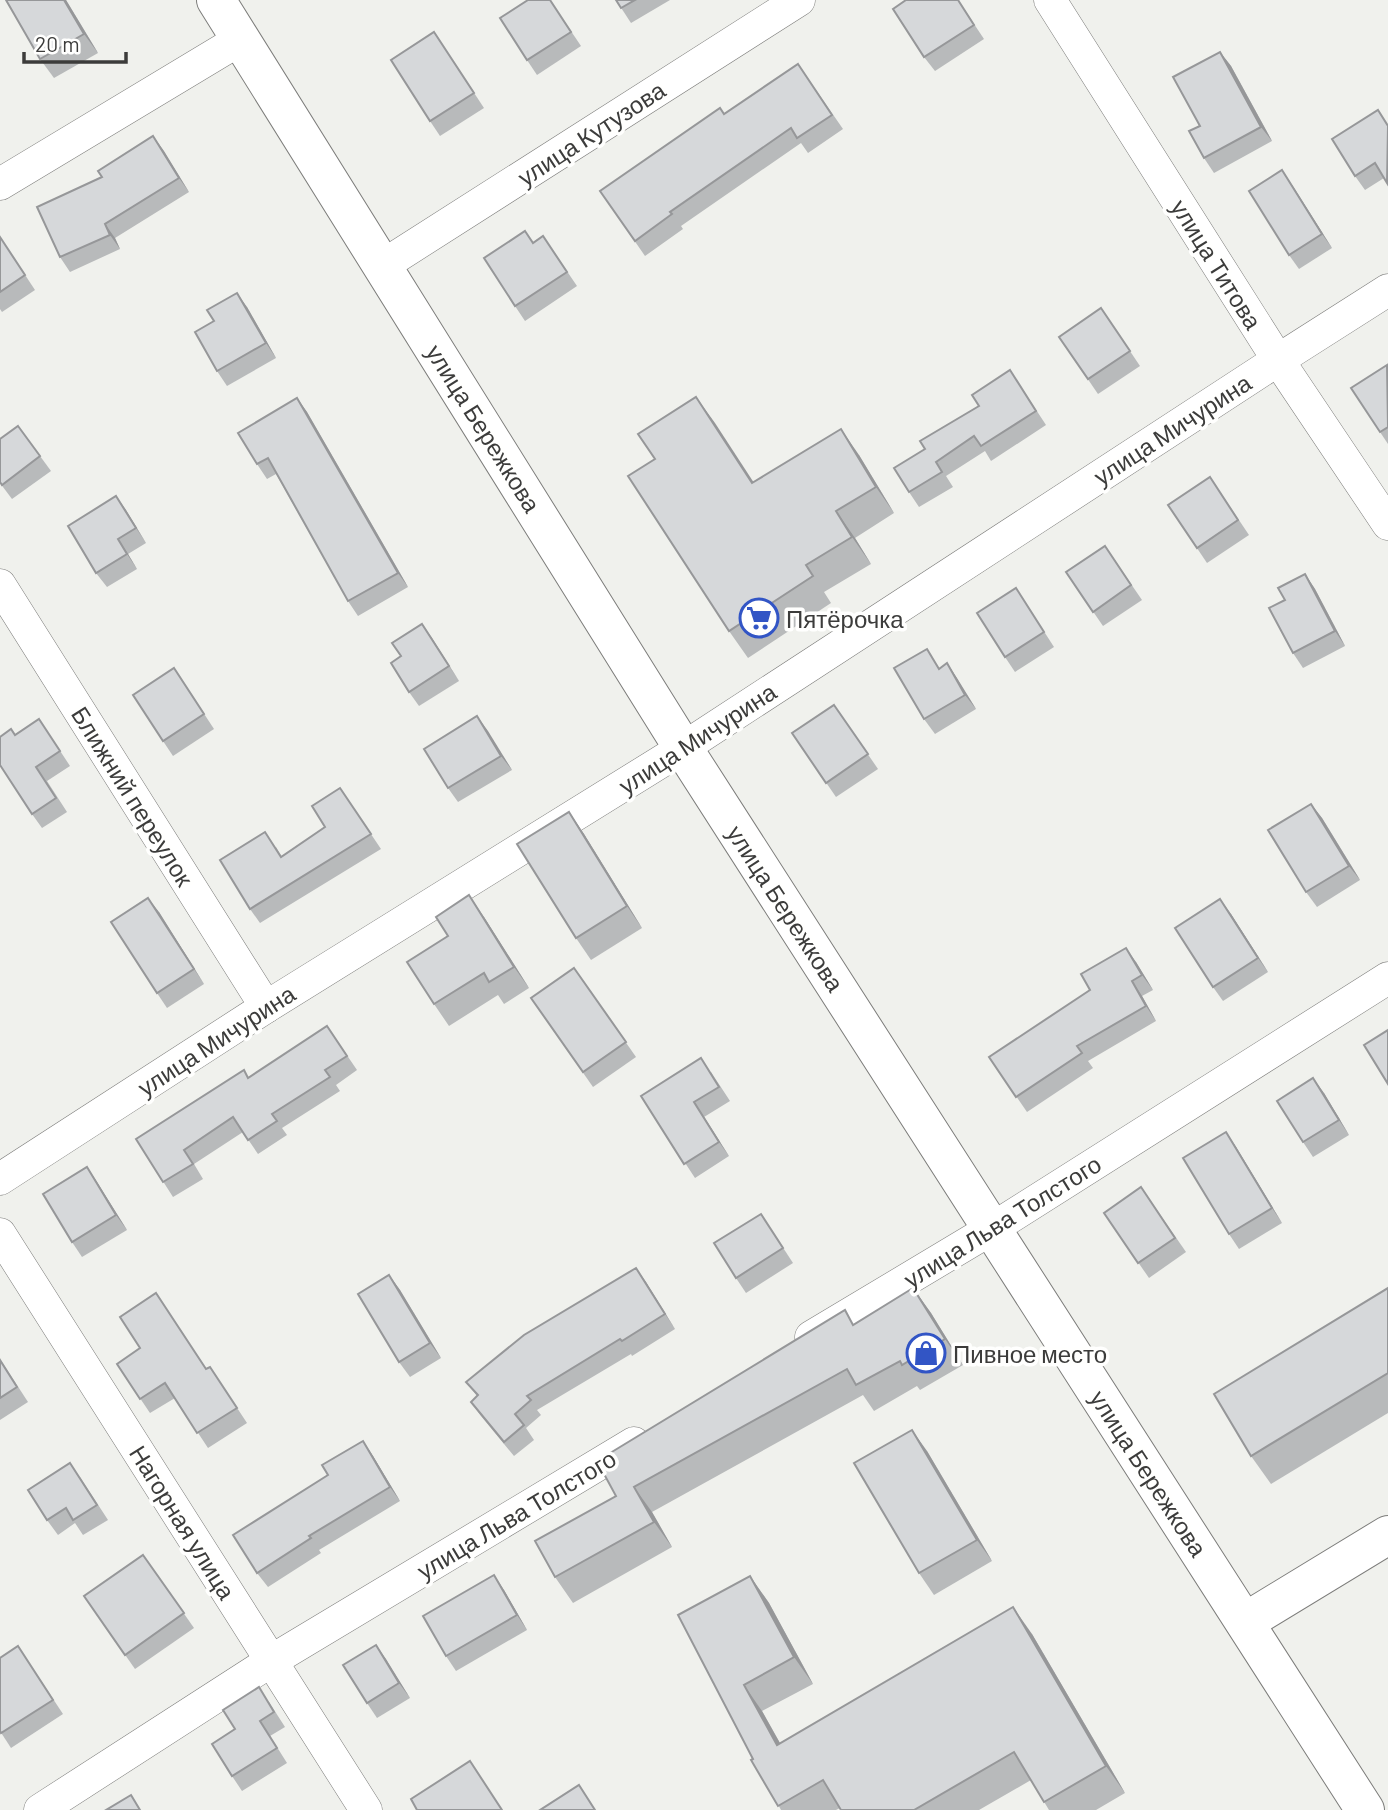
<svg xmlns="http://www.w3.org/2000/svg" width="1388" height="1810" viewBox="0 0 1388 1810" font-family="Barlow,sans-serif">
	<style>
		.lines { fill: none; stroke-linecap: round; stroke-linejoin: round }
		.minor-casing { stroke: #7d7d7b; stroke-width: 33 }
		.tertiary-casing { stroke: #7d7d7b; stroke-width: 40 }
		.minor { stroke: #fff; stroke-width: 32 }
		.tertiary { stroke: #fff; stroke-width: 38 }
		.wall { fill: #b8babb }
		.shaded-wall { fill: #969799 }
		.building { fill: #d6d8da; stroke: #969799; stroke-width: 2 }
		.labels { text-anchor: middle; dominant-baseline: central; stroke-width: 7; stroke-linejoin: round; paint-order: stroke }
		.street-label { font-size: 24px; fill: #3c3c3b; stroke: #fffffe }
		.poi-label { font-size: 24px; fill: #3c3c3b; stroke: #fffffe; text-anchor: start }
	</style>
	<rect width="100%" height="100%" fill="#f0f1ed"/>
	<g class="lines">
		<defs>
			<g id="minor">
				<path d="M1050 0 1278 360 1388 524"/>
				<path d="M0 184 241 39"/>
				<path d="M382 266 799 0"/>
				<path d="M0 585 266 1007"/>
				<path d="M0 1179 266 1007 683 748 1278 360 1388 290"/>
				<path d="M0 1234 366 1810"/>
				<path d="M811 1337 993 1228 1388 978"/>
				<path d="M40 1810 271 1661 634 1443"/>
			</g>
			<g id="tertiary">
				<path d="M216 0 683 748 1365 1810"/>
				<path d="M1245 1622 1388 1535"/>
			</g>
		</defs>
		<use href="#minor" class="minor-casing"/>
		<use href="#tertiary" class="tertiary-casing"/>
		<use href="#minor" class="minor"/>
		<use href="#tertiary" class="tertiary"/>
	</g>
	<g class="wall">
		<path d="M6 0H66L98 53 54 78 40 59Z"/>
		<path d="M550 0 581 46 537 75 527 60Z"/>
		<path d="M616 0H670L631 23Z"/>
		<path d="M958 0 984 39 935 71 924 57Z"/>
		<path d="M434 32 484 108 440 136 430 121Z"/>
		<path d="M1220 52 1231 66 1272 141 1214 173 1204 158 1200 126Z"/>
		<path d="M798 64 843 129 808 153 801 143 681 226 683 229 645 256 600 191 724 114Z"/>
		<path d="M1388 124V184L1384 178 1365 190 1355 176Z"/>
		<path d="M153 136 189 192 115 238 120 249 70 272 60 257 102 177Z"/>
		<path d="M1292 185 1332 248 1299 269 1289 255Z"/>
		<path d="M525 231 533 242 543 236 577 286 525 321 515 306Z"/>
		<path d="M0 237 35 290 2 312 0 309Z"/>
		<path d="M247 307 276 358 227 386 217 371 214 321Z"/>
		<path d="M1101 308 1140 366 1098 394 1059 337Z"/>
		<path d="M1388 366V444L1380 432Z"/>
		<path d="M1010 370 1046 425 991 461 985 451 946 476 953 487 919 507 909 492 925 449 979 406Z"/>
		<path d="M696 397 753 483 859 455 894 513 855 538 871 564 824 592 831 603 748 658 729 631 655 459Z"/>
		<path d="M297 398 307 412 408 587 358 616 348 601 276 474 267 479 257 464Z"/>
		<path d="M18 426 51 471 12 499 0 483Z"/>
		<path d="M1210 477 1249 535 1207 563 1168 505Z"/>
		<path d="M116 496 146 543 128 554 137 569 107 587 96 573Z"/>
		<path d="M1105 546 1142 600 1103 626 1066 572Z"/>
		<path d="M1305 574 1315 589 1345 646 1303 668 1293 653 1285 600Z"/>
		<path d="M1016 588 1054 647 1015 672 1005 657Z"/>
		<path d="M422 624 459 681 419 706 409 692 401 656Z"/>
		<path d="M947 663 976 709 935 734 924 719 940 668Z"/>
		<path d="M174 668 214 729 173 756 163 741Z"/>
		<path d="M834 705 878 769 836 797 792 733Z"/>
		<path d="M477 716 512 770 458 802 448 788Z"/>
		<path d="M49 734 70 766 47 781 67 812 42 828 32 814 15 735Z"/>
		<path d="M340 788 381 849 260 923 250 909 276 847 282 857 325 827Z"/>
		<path d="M1311 804 1322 818 1360 880 1317 907 1306 892Z"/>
		<path d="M569 812 584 834 642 928 591 960 576 938Z"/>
		<path d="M159 912 204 984 167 1008 157 993Z"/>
		<path d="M1231 914 1268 972 1223 1001 1213 987Z"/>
		<path d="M484 917 529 988 504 1004 498 995 449 1026 434 1004Z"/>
		<path d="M1136 962 1153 990 1142 996 1156 1021 1088 1061 1093 1068 1027 1112 989 1057Z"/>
		<path d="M574 968 636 1057 593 1087 531 998Z"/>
		<path d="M327 1026 357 1070 336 1085 340 1091 282 1128 287 1135 258 1154 243 1132 194 1164 203 1179 173 1197 136 1139 249 1077Z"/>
		<path d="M711 1072 730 1101 704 1117 729 1156 695 1178 641 1096Z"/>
		<path d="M1324 1093 1349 1135 1313 1157 1303 1142Z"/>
		<path d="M1226 1132 1236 1147 1282 1223 1239 1249 1229 1234Z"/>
		<path d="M87 1167 127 1230 82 1257 72 1242Z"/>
		<path d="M1141 1187 1186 1252 1149 1278 1104 1213Z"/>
		<path d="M761 1214 793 1263 746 1293 736 1278Z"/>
		<path d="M636 1268 675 1329 632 1356 631 1354 537 1410 541 1415 526 1428 534 1440 514 1456 481 1416 471 1402 477 1396 466 1382Z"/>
		<path d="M389 1275 400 1290 441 1358 410 1377 399 1362Z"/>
		<path d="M913 1288 931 1313 963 1365 920 1390 917 1386 874 1411 863 1395 652 1512 672 1547 573 1603 555 1577 616 1496 855 1324Z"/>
		<path d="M1388 1288V1413L1271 1484 1251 1456Z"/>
		<path d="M0 1359 28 1402 0 1420Z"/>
		<path d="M117 1364 206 1369 210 1367 247 1423 208 1448 175 1398 150 1413Z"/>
		<path d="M363 1441 373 1456 400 1501 319 1550 321 1553 268 1587 257 1573 328 1475Z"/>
		<path d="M927 1451 992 1561 934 1595 919 1573Z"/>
		<path d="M80 1477 108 1520 83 1535 75 1523 58 1535 47 1520Z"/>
		<path d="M143 1555 194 1628 135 1669 84 1596Z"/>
		<path d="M750 1576 769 1603 813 1684 762 1711 780 1743 1032 1634 1125 1793 1096 1810H1049L1031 1780 979 1810H841L840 1808 836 1810H781L678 1615Z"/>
		<path d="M504 1590 527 1630 456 1671 446 1656Z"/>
		<path d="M376 1645 410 1698 377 1718 367 1703Z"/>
		<path d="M18 1646 63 1714 11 1748 0 1731Z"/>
		<path d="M269 1702 285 1727 270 1736 287 1763 242 1791 232 1776 235 1729Z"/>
	</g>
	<g class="shaded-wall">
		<path d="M64 0H66L98 53 84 34Z"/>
		<path d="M1220 52 1231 66 1272 141 1261 127Z"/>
		<path d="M153 136 164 151 189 192 179 178Z"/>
		<path d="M1282 170 1292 185 1332 248 1322 234Z"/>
		<path d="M105 224 115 238 120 249 110 235Z"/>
		<path d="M237 293 247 307 276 358 266 343Z"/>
		<path d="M696 397 715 423 771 509 752 483Z"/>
		<path d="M297 398 307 412 408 587 398 573Z"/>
		<path d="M841 429 859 455 894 513 876 487Z"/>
		<path d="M116 496 126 510 146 543 136 528Z"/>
		<path d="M836 511 855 538 871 564 852 537Z"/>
		<path d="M118 539 128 554 137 569 127 554Z"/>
		<path d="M1305 574 1315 589 1345 646 1335 631Z"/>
		<path d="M422 624 432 638 459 681 449 666Z"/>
		<path d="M947 663 957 678 976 709 965 695Z"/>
		<path d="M477 716 488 731 512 770 501 756Z"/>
		<path d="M1311 804 1322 818 1360 880 1349 866Z"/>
		<path d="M569 812 584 834 642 928 627 906Z"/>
		<path d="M469 895 484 917 529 988 514 967Z"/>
		<path d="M148 898 159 912 204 984 194 969Z"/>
		<path d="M1220 899 1231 914 1268 972 1258 958Z"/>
		<path d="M1126 948 1136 962 1153 990 1142 975Z"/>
		<path d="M1132 981 1142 996 1156 1021 1146 1006Z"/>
		<path d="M1313 1078 1324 1093 1349 1135 1339 1120Z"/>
		<path d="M694 1102 704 1117 729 1156 719 1142Z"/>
		<path d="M1226 1132 1236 1147 1282 1223 1272 1208Z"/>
		<path d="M87 1167 97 1182 127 1230 116 1215Z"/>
		<path d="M636 1268 646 1282 675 1329 665 1314Z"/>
		<path d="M389 1275 400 1290 441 1358 430 1343Z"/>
		<path d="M913 1288 931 1313 963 1365 945 1339Z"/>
		<path d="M912 1430 927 1451 992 1561 977 1540Z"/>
		<path d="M363 1441 373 1456 400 1501 390 1487Z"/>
		<path d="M634 1487 652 1512 672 1547 654 1522Z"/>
		<path d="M494 1575 504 1590 527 1630 517 1615Z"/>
		<path d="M750 1576 769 1603 813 1684 794 1657Z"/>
		<path d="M1013 1607 1032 1634 1125 1793 1106 1766Z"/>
		<path d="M376 1645 386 1659 410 1698 399 1683Z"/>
		<path d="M744 1685 762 1711 796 1772 777 1745Z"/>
	</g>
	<g class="building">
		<path d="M6 0H64L84 34 40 59Z"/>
		<path d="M528 0H550L571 32 527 60 500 18Z"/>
		<path d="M616 0H635L621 8Z"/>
		<path d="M906 0H958L974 25 924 57 893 9Z"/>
		<path d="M434 32 474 93 430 121 391 60Z"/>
		<path d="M1220 52 1261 127 1204 158 1189 131 1200 126 1173 77Z"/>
		<path d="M798 64 832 115 797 138 791 128 670 212 672 214 635 241 600 191 720 108 724 114Z"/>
		<path d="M1378 110 1388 126 1387 183 1375 163 1355 176 1332 139Z"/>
		<path d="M153 136 179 178 105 224 110 235 60 257 37 207 102 177 98 171Z"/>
		<path d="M1282 170 1322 234 1289 255 1249 191Z"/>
		<path d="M525 231 533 243 543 236 567 272 515 306 484 258Z"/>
		<path d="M0 237 25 275 0 292Z"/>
		<path d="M237 293 266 343 217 371 195 332 214 321 207 310Z"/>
		<path d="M1101 308 1130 351 1088 379 1059 337Z"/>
		<path d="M1387 365 1388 427 1380 432 1351 388Z"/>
		<path d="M1010 370 1036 411 981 446 974 436 936 462 942 472 909 492 894 468 925 449 920 441 979 406 972 395Z"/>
		<path d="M696 397 752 483 841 429 876 487 836 511 852 537 806 565 813 576 729 631 628 476 655 459 638 434Z"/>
		<path d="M297 398 398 573 348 601 268 458 257 464 238 433Z"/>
		<path d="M18 426 40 456 2 485 0 482V439Z"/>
		<path d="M1210 477 1238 520 1197 548 1168 505Z"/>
		<path d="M116 496 136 528 118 539 127 554 96 573 68 526Z"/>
		<path d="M1105 546 1131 585 1093 612 1066 572Z"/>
		<path d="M1305 574 1335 631 1293 653 1269 608 1285 600 1278 588Z"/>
		<path d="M1016 588 1044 632 1005 657 977 613Z"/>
		<path d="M422 624 449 666 409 692 391 663 401 656 392 643Z"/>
		<path d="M927 649 939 669 947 663 965 695 924 719 894 668Z"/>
		<path d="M174 668 204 714 163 741 133 695Z"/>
		<path d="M834 705 868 754 826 783 792 733Z"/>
		<path d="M477 716 501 756 448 788 424 749Z"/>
		<path d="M39 719 60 751 36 767 56 798 32 814 0 765V737L11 729 15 735Z"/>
		<path d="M340 788 371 834 250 909 220 860 265 832 281 857 325 827 312 806Z"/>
		<path d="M1311 804 1349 866 1306 892 1268 830Z"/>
		<path d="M569 812 627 906 576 938 517 844Z"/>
		<path d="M469 895 514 967 489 982 484 973 434 1004 407 962 448 936 436 917Z"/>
		<path d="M148 898 194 969 157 993 111 922Z"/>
		<path d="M1220 899 1258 958 1213 987 1175 928Z"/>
		<path d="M1126 948 1142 975 1132 981 1146 1006 1077 1046 1082 1053 1016 1097 989 1057 1090 990 1081 974Z"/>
		<path d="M574 968 626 1042 583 1072 531 998Z"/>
		<path d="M327 1026 347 1056 325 1070 330 1077 272 1114 277 1121 248 1140 233 1117 184 1150 193 1164 163 1182 136 1139 244 1070 248 1078Z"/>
		<path d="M1388 1030V1084L1364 1045Z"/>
		<path d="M701 1058 719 1087 694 1102 719 1142 684 1164 641 1096Z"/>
		<path d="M1313 1078 1339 1120 1303 1142 1277 1101Z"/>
		<path d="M1226 1132 1272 1208 1229 1234 1183 1158Z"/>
		<path d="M87 1167 116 1215 72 1242 43 1194Z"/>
		<path d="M1141 1187 1175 1238 1138 1263 1104 1213Z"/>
		<path d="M761 1214 783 1248 736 1278 714 1243Z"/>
		<path d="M636 1268 665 1314 622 1341 620 1339 527 1396 531 1400 515 1414 524 1425 504 1442 471 1402 478 1395 466 1382 524 1335Z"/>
		<path d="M389 1275 430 1343 399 1362 358 1294Z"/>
		<path d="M913 1288 945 1339 902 1365 900 1361 856 1385 847 1369 634 1487 654 1522 555 1577 535 1541 616 1496 597 1461 845 1310 853 1325Z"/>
		<path d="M1388 1288V1373L1251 1456 1214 1394Z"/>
		<path d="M156 1293 206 1369 210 1367 237 1408 197 1433 165 1383 140 1399 117 1364 140 1348 120 1317Z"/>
		<path d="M0 1360 17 1387 0 1398Z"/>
		<path d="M912 1430 977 1540 919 1573 854 1463Z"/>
		<path d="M363 1441 390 1487 309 1536 311 1538 257 1573 233 1535 328 1475 322 1465Z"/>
		<path d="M70 1463 97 1505 73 1520 66 1508 47 1520 28 1490Z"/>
		<path d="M143 1555 184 1613 125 1655 84 1596Z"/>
		<path d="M494 1575 517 1615 446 1656 423 1616Z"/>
		<path d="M750 1576 794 1657 744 1685 777 1745 1013 1607 1106 1766 1044 1802 1014 1752 914 1810H841L823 1780 778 1806 751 1760 753 1759 678 1615Z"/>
		<path d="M376 1645 399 1683 367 1703 343 1665Z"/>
		<path d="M18 1646 53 1700 1 1733 0 1731V1658Z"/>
		<path d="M259 1687 274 1712 260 1721 277 1748 232 1776 212 1744 235 1729 223 1710Z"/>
		<path d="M470 1761 502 1810H417L411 1799Z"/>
		<path d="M579 1785 595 1810H540Z"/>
		<path d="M131 1795 140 1810H106Z"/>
	</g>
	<defs>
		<symbol id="supermarket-ring" viewBox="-11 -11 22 22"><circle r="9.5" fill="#fffffe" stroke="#3255c5" stroke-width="1.5"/><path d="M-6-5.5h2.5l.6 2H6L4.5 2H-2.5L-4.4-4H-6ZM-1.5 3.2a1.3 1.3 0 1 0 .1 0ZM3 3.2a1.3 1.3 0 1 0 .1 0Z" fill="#3255c5"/></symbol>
		<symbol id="shop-ring" viewBox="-11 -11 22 22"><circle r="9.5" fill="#fffffe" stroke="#3255c5" stroke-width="1.5"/><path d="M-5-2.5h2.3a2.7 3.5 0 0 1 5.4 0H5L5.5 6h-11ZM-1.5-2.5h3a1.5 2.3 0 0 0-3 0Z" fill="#3255c5"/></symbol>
	</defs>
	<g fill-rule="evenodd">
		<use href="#supermarket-ring" x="737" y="596" width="44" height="44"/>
		<use href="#shop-ring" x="904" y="1331" width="44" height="44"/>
	</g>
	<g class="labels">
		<g class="street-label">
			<text transform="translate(591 133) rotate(-33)">улица Кутузова</text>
			<text transform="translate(1217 264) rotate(58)">улица Титова</text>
			<text transform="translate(484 428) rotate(58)">улица Бережкова</text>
			<text transform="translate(1172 429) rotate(-33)">улица Мичурина</text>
			<text transform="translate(697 738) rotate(-33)">улица Мичурина</text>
			<text transform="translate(133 796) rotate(58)">Ближний переулок</text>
			<text transform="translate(786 908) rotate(57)">улица Бережкова</text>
			<text transform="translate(216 1040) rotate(-33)">улица Мичурина</text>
			<text transform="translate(1002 1221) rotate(-32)">улица Льва Толстого</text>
			<text transform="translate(1149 1473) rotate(57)">улица Бережкова</text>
			<text transform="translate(516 1514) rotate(-31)">улица Льва Толстого</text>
			<text transform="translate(183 1522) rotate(58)">Нагорная улица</text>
		</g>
		<g class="poi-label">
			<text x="786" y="618">Пятёрочка</text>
			<text x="953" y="1353">Пивное место</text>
		</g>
	</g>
	<path d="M24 52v10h102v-10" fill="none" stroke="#3c3c3b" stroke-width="3.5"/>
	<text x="35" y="52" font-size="21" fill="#3c3c3b" stroke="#fffffe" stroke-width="5" paint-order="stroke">20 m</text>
</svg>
